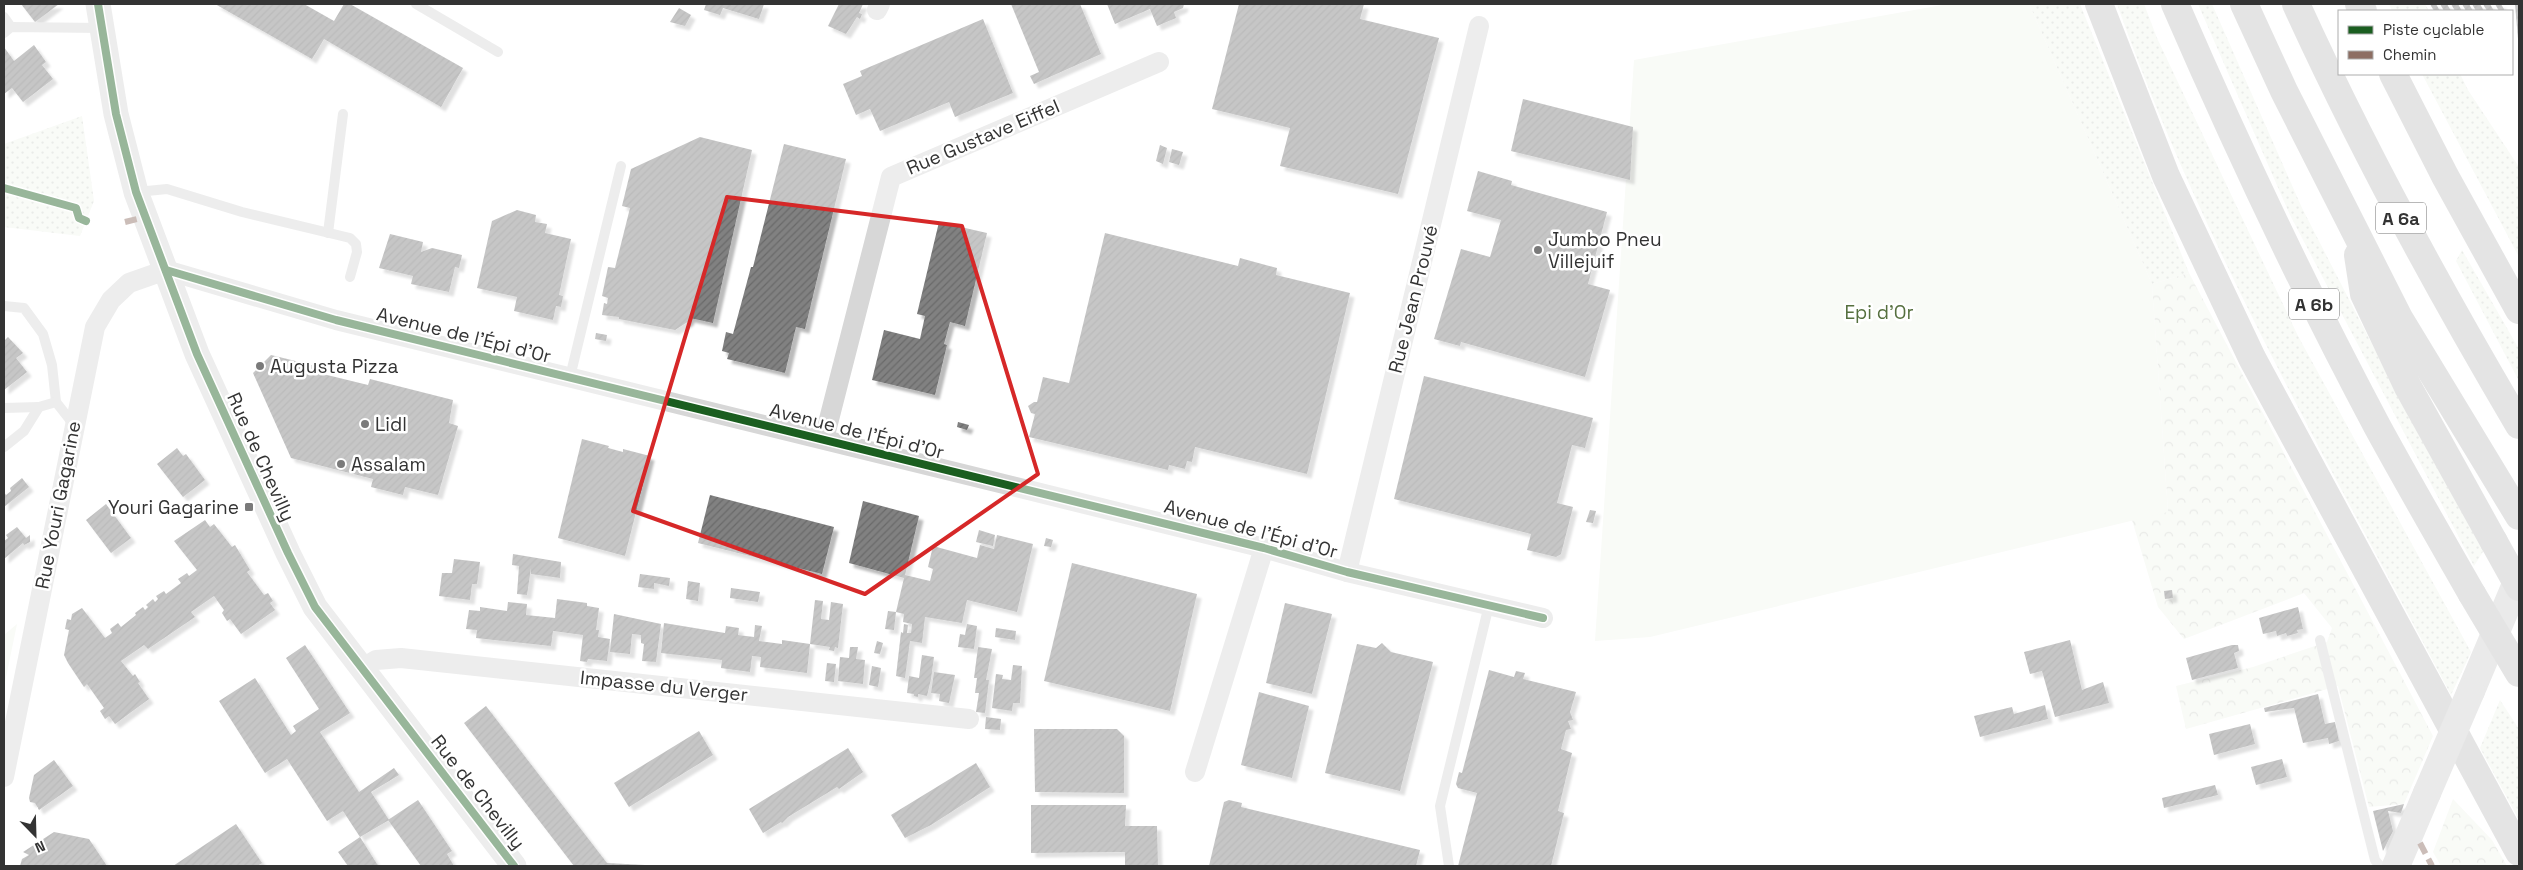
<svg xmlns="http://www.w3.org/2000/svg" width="2523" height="870" viewBox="0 0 2523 870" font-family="'Space Grotesk',sans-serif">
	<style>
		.grass { fill: url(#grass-dots) }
		.forest { fill: url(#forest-crowns) }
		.garden { fill: #f1f5ed }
		.building { fill: url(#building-hatch); filter: url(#shadow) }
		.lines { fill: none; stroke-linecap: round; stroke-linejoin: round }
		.service { stroke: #d7d7d7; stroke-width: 10 }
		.minor { stroke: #d7d7d7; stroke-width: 20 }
		.tertiary { stroke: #d7d7d7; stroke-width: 25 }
		.secondary { stroke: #d0d0d0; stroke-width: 28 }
		.motorway { stroke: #c4c4c4; stroke-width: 28 }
		.secondary-bridge { stroke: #d0d0d0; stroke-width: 28 }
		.motorway-bridge { stroke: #c4c4c4; stroke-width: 28 }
		.quiet { stroke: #8d6e63; stroke-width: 6; stroke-dasharray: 12 6; stroke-linecap: butt }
		.cycleway-casing { stroke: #fff; stroke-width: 11 }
		.cycleway { stroke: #1b5e20; stroke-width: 8 }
		.marked { fill: none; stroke: #d62828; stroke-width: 4; stroke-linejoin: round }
		.poi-dot { fill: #7a7a7a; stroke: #fff; stroke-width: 2 }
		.labels { text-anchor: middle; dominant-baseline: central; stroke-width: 5; stroke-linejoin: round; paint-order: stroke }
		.shield { fill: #fff; stroke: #707070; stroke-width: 1 }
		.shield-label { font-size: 18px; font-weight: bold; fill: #333 }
		.street-label { font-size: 19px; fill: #333; stroke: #fff }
		.poi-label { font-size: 19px; fill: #333; stroke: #fff; text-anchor: start }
		.park-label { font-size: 19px; fill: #56703f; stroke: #fff }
	</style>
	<defs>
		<pattern id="grass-dots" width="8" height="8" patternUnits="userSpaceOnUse" patternTransform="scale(1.25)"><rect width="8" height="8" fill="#f1f5ed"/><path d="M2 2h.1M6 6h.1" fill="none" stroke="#cfd2cc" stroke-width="1.8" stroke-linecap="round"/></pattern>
		<pattern id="forest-crowns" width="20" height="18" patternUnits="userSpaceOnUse" patternTransform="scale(1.25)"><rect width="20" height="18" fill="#f1f5ed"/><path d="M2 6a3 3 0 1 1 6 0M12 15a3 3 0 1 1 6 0" fill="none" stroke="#cfd2cc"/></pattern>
		<pattern id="building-hatch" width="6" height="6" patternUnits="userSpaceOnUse" patternTransform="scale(1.25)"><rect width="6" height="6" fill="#818181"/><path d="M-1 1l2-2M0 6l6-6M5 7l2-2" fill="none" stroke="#6a6a6a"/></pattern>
		<filter id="shadow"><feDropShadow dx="4.5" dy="4.5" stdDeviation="1" flood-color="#0004"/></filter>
	</defs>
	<rect width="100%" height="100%" fill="#fff"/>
	<g class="grass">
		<path d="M2029 4H2080L2189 273 2152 284Z"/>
		<path d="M2117 4H2144L2157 38 2298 336 2471 652 2451 695C2332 469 2202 245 2117 4Z"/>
		<path d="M2198 4H2212L2302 208 2412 422 2484 550 2474 566 2290 215Z"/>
		<path d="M2389 4H2425L2429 11H2392Z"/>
		<path d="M2422 74H2460L2468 90 2519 167V257Z"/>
		<path d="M82 116 94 201 80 236 4 227V144Z"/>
		<path d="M2462 250 2519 349V381L2456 261Z"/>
		<path d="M2500 700 2519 729V820L2480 748Z"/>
	</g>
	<g class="forest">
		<path d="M2189 273 2433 736 2404 804 2369 807 2338 686 2186 729 2176 686 2253 667 2327 642 2332 628 2304 593 2184 639 2158 607 2132 520 2168 511 2152 284Z"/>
		<path d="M2453 799 2492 840 2507 866H2441L2433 852Z"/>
	</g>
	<g class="garden">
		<path d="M1948 4H2029L2152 284 2168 512 1650 637 1595 641 1634 60Z"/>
		<path d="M17 624 4 687V635Z"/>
	</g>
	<g class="building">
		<path d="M21 4H59L35 22Z"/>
		<path d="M215 4H304L334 21 344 4H350L463 68 441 107 324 39 312 59Z"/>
		<path d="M706 4H764L759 19 723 8 720 15 704 10Z"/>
		<path d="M839 4H863L859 13 862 14 860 19 857 17 846 34 828 26Z"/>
		<path d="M1011 4H1080L1101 54 1034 84 1030 76 1039 72Z"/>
		<path d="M1107 4H1184L1183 8 1174 12 1176 18 1157 26 1150 9 1115 24Z"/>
		<path d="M1239 4H1364L1360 19 1439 38 1398 194 1280 166 1290 128 1212 109Z"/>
		<path d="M2430 4H2436L2440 11H2434Z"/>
		<path d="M2440 4H2447L2451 11H2444Z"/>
		<path d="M2451 4H2458L2462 11H2455Z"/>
		<path d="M2462 4H2469L2473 11H2466Z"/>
		<path d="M2472 4H2480L2484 11H2476Z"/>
		<path d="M2483 4H2490L2494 11H2487Z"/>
		<path d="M2495 4H2501L2505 11H2499Z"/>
		<path d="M2515 4H2519V39H2518Z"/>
		<path d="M679 8 691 15 685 26 670 22Z"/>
		<path d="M983 19 1013 93 955 117 949 102 880 131 870 109 856 115 843 84 862 76 860 71Z"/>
		<path d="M34 45 46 62 42 65 53 79 23 102 12 88 4 94V47L14 61Z"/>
		<path d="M1523 99 1633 127 1630 180 1511 151Z"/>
		<path d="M700 137 752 150 713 323 690 318 689 321 675 330 619 319V317L602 315 604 303 607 304 608 298 602 296 608 267 615 268 630 208 622 206 631 169Z"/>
		<path d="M784 144 846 159 805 329 796 327 785 373 727 359 729 353 722 351 726 332 733 334 751 267H753Z"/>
		<path d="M1160 145 1167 148 1163 164 1156 161Z"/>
		<path d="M1172 149 1183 152 1179 165 1169 162Z"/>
		<path d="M1478 171 1512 181 1511 185 1607 212 1588 284 1610 290 1585 377 1461 342 1460 346 1434 339 1461 249 1490 257 1501 220 1467 211Z"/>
		<path d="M517 210 536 215 535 222 547 224 545 233 571 239 559 295 563 296 561 307 556 306 553 320 514 311 517 297 477 288 492 221Z"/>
		<path d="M939 222 987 233 965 326 950 322 944 344 947 345 935 395 872 380 884 330 920 339 925 316 917 314Z"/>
		<path d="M1105 233 1238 266 1240 258 1277 268 1276 275 1350 293 1307 474 1195 447 1192 462 1187 461 1185 469 1169 465 1168 470 1029 437 1035 414 1031 413 1028 406 1034 402H1037L1043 377 1069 383Z"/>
		<path d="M390 234 423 242 421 252 432 248 462 255 459 268 455 267 449 292 411 284 413 276 379 268Z"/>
		<path d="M596 333 607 335 606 341 595 339Z"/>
		<path d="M8 337 23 353 16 358 27 372 4 390V341Z"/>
		<path d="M271 355 320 367 319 373 368 385 370 379 453 400 449 423 458 426 438 495 405 487 403 495 371 487 373 479 291 458 253 373Z"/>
		<path d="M1424 376 1593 418 1585 448 1572 445 1557 503 1573 507 1561 554 1556 557 1527 550 1531 534 1394 499Z"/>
		<path d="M958 422 969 425 967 430 957 427Z"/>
		<path d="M582 439 609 446 608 448 623 452V449L650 456 625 556 558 538Z"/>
		<path d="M177 448 183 456 186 454 205 480 183 497 157 464Z"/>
		<path d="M22 478 29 487 4 507V492L6 495 11 491 10 488Z"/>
		<path d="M710 495 834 527 822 574 698 543Z"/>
		<path d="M863 501 919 516 905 575 930 581 933 569 928 567 933 546 977 558 980 545 994 549 997 535 1033 544 1017 612 967 600 962 623 925 617 922 643 910 641 905 678 896 676 901 632 903 633 904 624 908 625 907 633H911L912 624 903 622 904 614 896 612 894 630 885 629 888 611 896 612 904 578 849 563Z"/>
		<path d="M106 504 131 538 111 553 86 520Z"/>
		<path d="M1590 510 1596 511 1593 523 1586 522Z"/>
		<path d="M205 520 210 527 214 524 232 547 235 545 250 570 247 572 264 595 268 593 273 601 270 603 275 610 241 634 230 619 227 621 222 613 224 610 214 596 191 612 195 617 148 649 144 645 121 661 133 676 135 674 140 682 138 683 149 699 115 724 109 716 105 719 100 711 104 708 87 684 84 687 68 663 64 655 69 630 65 629 67 619 71 620 72 614 82 608 105 638 112 633 110 629 118 623 121 627 136 615 135 613 143 607 145 610 148 607 146 605 153 599 155 602 158 599 156 596 164 591 166 594 181 583 178 579 187 573 189 576 197 570 174 541Z"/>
		<path d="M17 527 26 538 30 535V542L24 545 23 543 4 559V541L8 538 6 535Z"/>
		<path d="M979 530 995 535 993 546 976 542Z"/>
		<path d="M1046 538 1053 540 1051 547 1044 546Z"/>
		<path d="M513 554 561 562 560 578 531 574V568L527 595 517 594 519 566 512 565Z"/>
		<path d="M454 559 480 562 477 584H472L470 600 439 596 442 573H452Z"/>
		<path d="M1072 563 1197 594 1170 711 1044 681Z"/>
		<path d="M640 574 670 578 669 586 654 583V589L638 587Z"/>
		<path d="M688 581 700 583 698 601 686 599Z"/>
		<path d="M731 588 760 592 758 602 730 598Z"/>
		<path d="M2172 590 2173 598 2165 599 2164 591Z"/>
		<path d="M557 599 587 603V606L599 608 596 630H599L598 637 610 639 607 661 588 659 587 662 580 661 583 635 553 631 551 646 476 638 477 630 466 629 469 610 480 611V607L507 611 508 602 527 604 526 615 555 618Z"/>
		<path d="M815 600 823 601 821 619 829 620 831 602 843 604 838 648 835 647 834 651 829 650 830 647 810 644Z"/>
		<path d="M1285 603 1332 614 1312 694 1266 683Z"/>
		<path d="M2298 607 2303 629 2297 630 2298 633 2287 636 2286 633 2277 636 2276 631 2263 634 2259 618Z"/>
		<path d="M614 614 661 624 656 662 642 661 644 644 641 643V635L632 634 630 654 610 652Z"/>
		<path d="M664 623 725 633 726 626 739 628 738 635 754 637 755 625 762 626 759 641 782 644V640L810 644 807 673 760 667 761 657 752 656 750 672 721 668 722 660 661 653Z"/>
		<path d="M967 624 977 626 974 649 958 647 960 634 965 635Z"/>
		<path d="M996 628 1016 631 1015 640 995 637Z"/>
		<path d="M2070 640 2082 690 2103 682 2109 703 2055 717 2042 671 2030 674 2024 652Z"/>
		<path d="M877 641 883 643 880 654 874 653Z"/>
		<path d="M1382 643 1391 652 1433 662 1400 791 1325 773 1357 644 1376 648Z"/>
		<path d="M305 645 350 713 320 732 359 792 394 768 399 775 371 792 389 820 360 837 343 811 327 821 287 759 265 773 219 701 255 678 291 735 296 731 293 726 319 709 286 658Z"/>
		<path d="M2232 645H2238L2239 651 2234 653 2238 668 2192 680 2186 658Z"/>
		<path d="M850 647H858L856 659 865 660 863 684 838 681 840 657 849 658Z"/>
		<path d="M978 647 992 649 986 680H989L985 713 976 712 979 693H975L977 678H974Z"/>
		<path d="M922 655 934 657 931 679 927 696 918 694V697L914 696V694L907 693 909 676 919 678Z"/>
		<path d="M827 663 836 664 834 682 825 681Z"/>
		<path d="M1013 665 1022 666 1020 703H1013L1012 711 992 708 996 674 1003 675 1002 679 1011 680Z"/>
		<path d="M872 666 881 668 878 687 869 685Z"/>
		<path d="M1489 670 1514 677 1516 671 1525 673 1523 679 1576 692 1570 712 1573 720 1568 721 1571 729 1566 730 1561 749 1572 753 1558 811 1564 813 1551 866H1458L1477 793 1458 788 1456 784 1459 772 1462 773Z"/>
		<path d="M934 672 955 675 949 703 939 701 940 694 931 693Z"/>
		<path d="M1259 692 1309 706 1292 778 1241 765Z"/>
		<path d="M2318 694 2325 724 2335 722 2339 741 2329 744 2328 738 2303 743 2294 708 2265 712 2264 708Z"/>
		<path d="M2045 705 2048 719 1980 737 1974 716 2012 707 2016 722 2014 714Z"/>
		<path d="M486 706 607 863 664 866H574L464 723Z"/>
		<path d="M986 717 1001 719 1000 730 985 729Z"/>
		<path d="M2250 724 2255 744 2214 755 2209 734Z"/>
		<path d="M1034 729H1117L1124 736V793L1035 792Z"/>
		<path d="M699 731 713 755 629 807 614 783Z"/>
		<path d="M848 748 863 772 839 789 837 787 788 817 782 823 781 822 763 833 749 809Z"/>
		<path d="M2282 759 2287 777 2256 785 2251 767Z"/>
		<path d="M54 760 73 786 39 810 35 803 30 802 29 798 34 775Z"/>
		<path d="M976 763 990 787 931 825 905 838 891 815Z"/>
		<path d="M2215 785 2218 795 2164 808 2162 798Z"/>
		<path d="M418 800 452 851 447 854 454 866H421L388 820Z"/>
		<path d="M1229 800 1242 803 1241 807 1420 850 1416 866H1209L1224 802Z"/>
		<path d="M2404 804 2401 813 2388 811 2393 831 2383 851 2373 811Z"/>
		<path d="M1031 805H1126L1125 826H1157L1158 866H1125V852L1031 853Z"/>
		<path d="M236 824 262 863 257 866H173Z"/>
		<path d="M54 832 89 839 107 866H20L22 859 29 855 23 852Z"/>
		<path d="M360 837 377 864 379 866H348L338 852Z"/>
	</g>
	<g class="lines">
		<g class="service">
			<path d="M416 4 498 52"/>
			<path d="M4 17 11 27"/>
			<path d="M4 33 11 27 101 28"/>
			<path d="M137 192 167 189 242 212 350 238 356 244 357 252 350 277"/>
			<path d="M328 233 343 114"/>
			<path d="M4 306 24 308 43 334 52 365 56 402 74 425"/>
			<path d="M570 377 621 166"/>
			<path d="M4 408 39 407"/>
			<path d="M4 447 24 431 39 407 56 402"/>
			<path d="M2320 640 2375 860 2380 866"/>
			<path d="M1449 866 1440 806 1489 605"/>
		</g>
		<g class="minor">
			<path d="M877 10 880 4"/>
			<path d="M824 439 891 177 1159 62"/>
			<path d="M1347 572 1479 26"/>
			<path d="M361 669 376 660 401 658 969 719"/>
			<path d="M1195 772 1264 548"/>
			<path d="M4 777 95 327 111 300 129 283 166 270 336 320 1264 548 1347 572 1543 618"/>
		</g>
		<path class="tertiary" d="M98 4 116 114 136 192 197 354 288 553 315 607 514 866"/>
		<g class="secondary">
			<path d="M2471 691 2519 577"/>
			<path d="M2396 866 2427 793"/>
		</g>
		<g class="motorway">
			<path d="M2099 4 2166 176 2252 358 2519 852"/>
			<path d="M2175 4C2237 147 2304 289 2377 426 2408 483 2440 538 2472 594"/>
			<path d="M2244 4 2284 91 2399 318 2519 516"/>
			<path d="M2296 4C2362 149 2438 288 2519 425"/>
			<path d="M2359 4 2363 11"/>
			<path d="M2393 74 2445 176 2519 310"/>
			<path d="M2358 255 2364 294 2408 387 2494 542"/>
		</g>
		<path class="secondary-bridge" d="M2427 793 2471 691"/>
		<g class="motorway-bridge">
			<path d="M2494 542 2519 587"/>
			<path d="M2472 594 2519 673"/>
		</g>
		<g class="quiet">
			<path d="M125 222 145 217"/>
			<path d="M2420 843 2432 866"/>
		</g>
		<defs>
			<g id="cycleway">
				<path d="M98 4 116 114 136 192 197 354 288 553 315 607 514 866"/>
				<path d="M4 188 76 208 79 218 86 221"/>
				<path d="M166 270 336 320 1264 548 1347 572 1543 618"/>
			</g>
		</defs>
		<use href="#cycleway" class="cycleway-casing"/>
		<use href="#cycleway" class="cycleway"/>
	</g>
	<path d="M0 0H2523V870H0ZM727 197 962 226 1038 474 865 594 633 511Z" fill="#fff" fill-opacity=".55" fill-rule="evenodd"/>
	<path class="marked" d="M727 197 962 226 1038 474 865 594 633 511Z"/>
	<g class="poi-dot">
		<circle cx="1538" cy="250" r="5"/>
		<circle cx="260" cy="366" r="5"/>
		<circle cx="365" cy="424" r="5"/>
		<circle cx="341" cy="464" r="5"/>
		<rect x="244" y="502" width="10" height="10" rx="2.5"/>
	</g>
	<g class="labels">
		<g class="shield">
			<rect x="2376" y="202.5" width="50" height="31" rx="4"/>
			<rect x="2289" y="288.5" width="50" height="31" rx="4"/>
		</g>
		<g class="shield-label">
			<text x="2401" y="218">A 6a</text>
			<text x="2314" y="304">A 6b</text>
		</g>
		<g class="street-label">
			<text transform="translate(983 137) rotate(-23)">Rue Gustave Eiffel</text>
			<text transform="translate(1413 299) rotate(-76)">Rue Jean Prouvé</text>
			<text transform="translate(464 335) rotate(14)">Avenue de l'Épi d'Or</text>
			<text transform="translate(857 431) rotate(14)">Avenue de l'Épi d'Or</text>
			<text transform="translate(261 457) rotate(66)">Rue de Chevilly</text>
			<text transform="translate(58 505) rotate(-79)">Rue Youri Gagarine</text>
			<text transform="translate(1251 529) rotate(15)">Avenue de l'Épi d'Or</text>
			<text transform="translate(664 686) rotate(6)">Impasse du Verger</text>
			<text transform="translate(478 792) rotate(52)">Rue de Chevilly</text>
		</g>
		<g class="poi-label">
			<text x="1548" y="239">Jumbo Pneu<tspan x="1548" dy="22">Villejuif</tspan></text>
			<text x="270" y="366">Augusta Pizza</text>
			<text x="375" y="424">Lidl</text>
			<text x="351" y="464">Assalam</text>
			<text x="239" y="507" text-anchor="end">Youri Gagarine</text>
		</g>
		<g class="park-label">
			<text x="1879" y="312">Epi d'Or</text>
		</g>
	</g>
	<rect width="2523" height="870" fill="none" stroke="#333333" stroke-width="10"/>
	<rect x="2338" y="10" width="175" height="65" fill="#ffffff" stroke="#adadad"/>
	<rect x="2348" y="26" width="25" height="8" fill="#1b5e20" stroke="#adadad"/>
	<text x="2383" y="35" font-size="15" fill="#333333">Piste cyclable</text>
	<rect x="2348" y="51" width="25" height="8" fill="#8d6e63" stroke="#adadad"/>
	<text x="2383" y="60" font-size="15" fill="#333333">Chemin</text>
	<g transform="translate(35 835) rotate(157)" stroke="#ffffff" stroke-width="4" paint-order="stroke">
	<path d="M0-4L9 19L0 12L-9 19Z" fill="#333333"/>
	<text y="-8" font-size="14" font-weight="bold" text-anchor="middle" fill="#333333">N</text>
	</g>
</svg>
